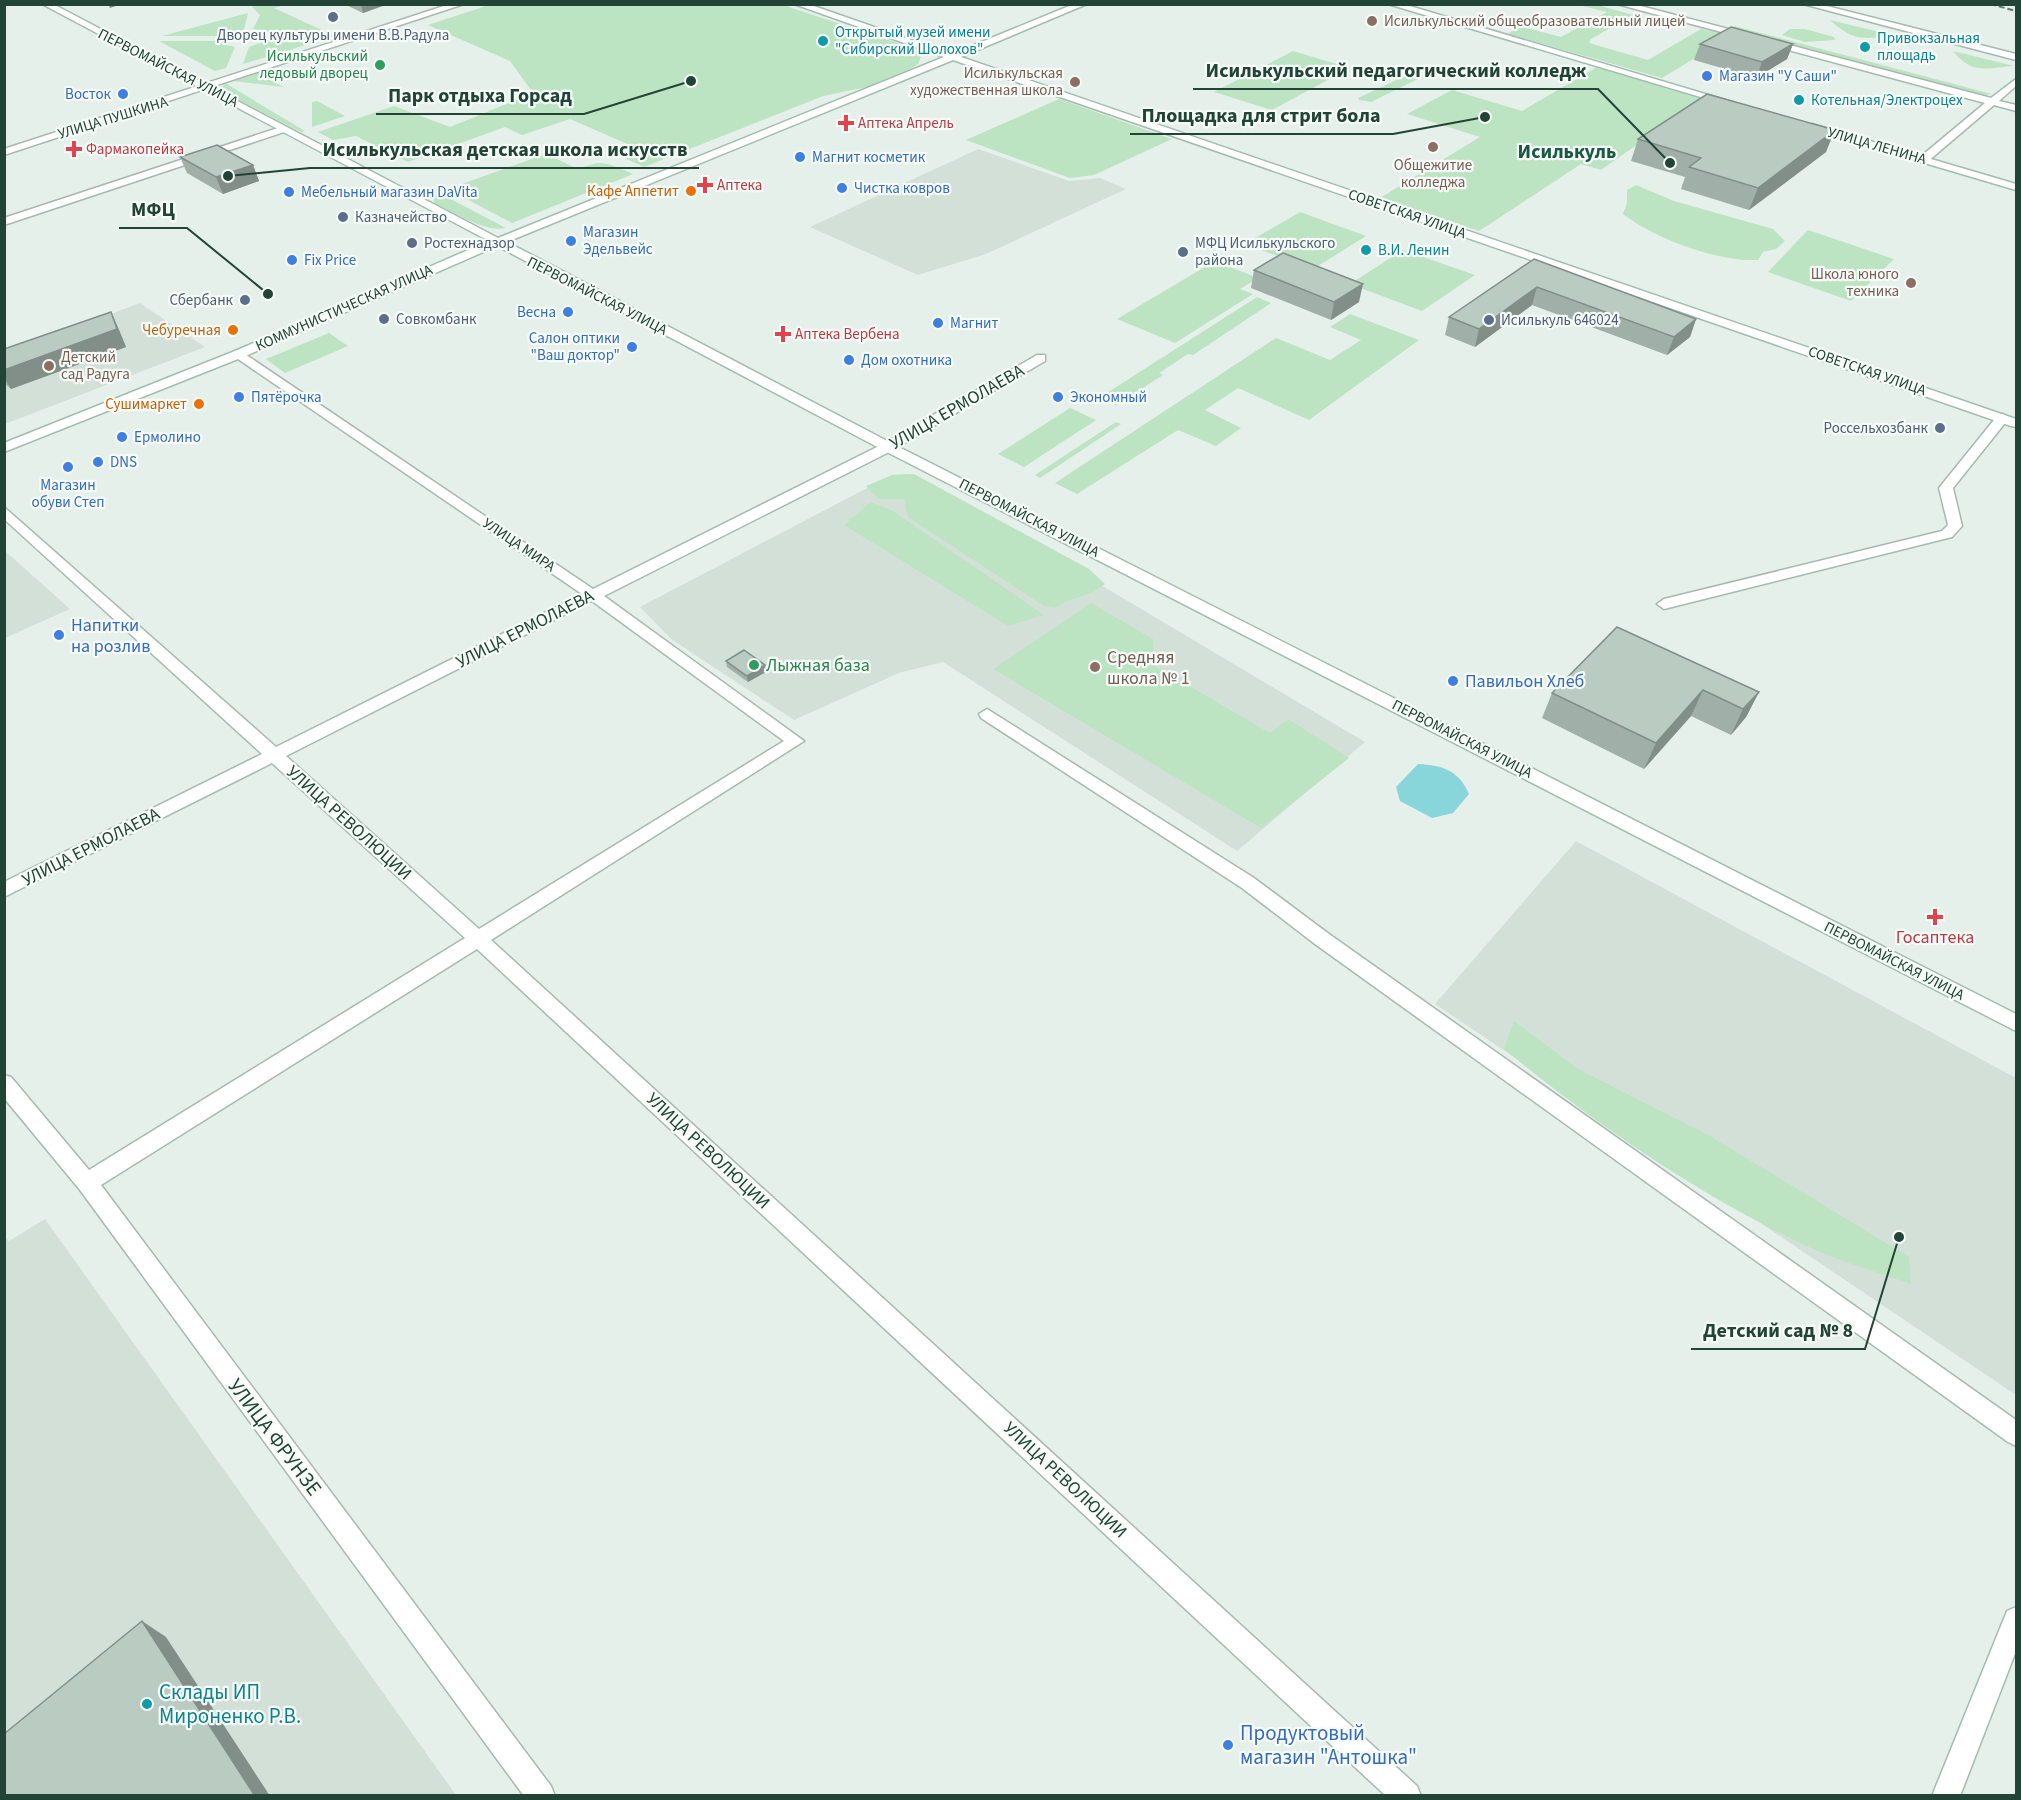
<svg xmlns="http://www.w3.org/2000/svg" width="2021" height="1800" viewBox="0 0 2021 1800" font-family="'Source Sans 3',sans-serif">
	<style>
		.built { fill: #d3e0d8 }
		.green { fill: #bce3c2 }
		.water { fill: #88d6da }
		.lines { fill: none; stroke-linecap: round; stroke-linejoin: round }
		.street-casing { stroke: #a6b9b1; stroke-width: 3 }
		.secondary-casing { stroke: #a2bdb0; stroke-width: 3 }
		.street { fill: #fff; fill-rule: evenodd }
		.secondary { fill: #fff; fill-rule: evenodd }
		.rail { stroke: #5c7f72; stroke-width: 2; stroke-dasharray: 6 3; stroke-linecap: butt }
		.wall { fill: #a0afa7 }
		.shaded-wall { fill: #828e88 }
		.building { fill: #bacbc2; stroke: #828e88; stroke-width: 1.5 }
		.service-dot { fill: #5c6f8a; stroke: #f6fbf8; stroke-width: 2 }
		.education-dot { fill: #8d6e63; stroke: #f6fbf8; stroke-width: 2 }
		.culture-dot { fill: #0f9aa8; stroke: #f6fbf8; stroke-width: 2 }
		.leisure-dot { fill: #2e9e5b; stroke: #f6fbf8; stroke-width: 2 }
		.shop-dot { fill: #3f7fe0; stroke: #f6fbf8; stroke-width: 2 }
		.health-dot { fill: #e0444e; stroke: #f6fbf8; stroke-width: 2 }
		.food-dot { fill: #e8710a; stroke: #f6fbf8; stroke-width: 2 }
		.labels { text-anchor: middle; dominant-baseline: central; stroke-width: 4.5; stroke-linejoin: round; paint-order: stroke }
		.far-education-label { font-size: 15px; fill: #785e54; stroke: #f6fbf8; text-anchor: start }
		.far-culture-label { font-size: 15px; fill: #0d838f; stroke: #f6fbf8; text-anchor: start }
		.far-service-label { font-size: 15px; fill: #4e5e75; stroke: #f6fbf8; text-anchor: start }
		.far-leisure-label { font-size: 15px; fill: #27864d; stroke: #f6fbf8; text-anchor: end }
		.far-street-label { font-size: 15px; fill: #214437; stroke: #f6fbf8 }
		.far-shop-label { font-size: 15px; fill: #366cbe; stroke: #f6fbf8; text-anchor: start }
		.far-health-label { font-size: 15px; fill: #be3a42; stroke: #f6fbf8; text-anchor: start }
		.far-food-label { font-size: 15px; fill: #c56008; stroke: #f6fbf8; text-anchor: end }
		.street-label { font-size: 18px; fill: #214437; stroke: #f6fbf8 }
		.shop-label { font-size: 18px; fill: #366cbe; stroke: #f6fbf8; text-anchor: start }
		.education-label { font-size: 18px; fill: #785e54; stroke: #f6fbf8; text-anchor: start }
		.leisure-label { font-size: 18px; fill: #27864d; stroke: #f6fbf8; text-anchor: start }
		.health-label { font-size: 18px; fill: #be3a42; stroke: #f6fbf8 }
		.far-district-label { font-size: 20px; font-weight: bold; fill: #1a5943; stroke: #f6fbf8 }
		.near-street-label { font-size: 21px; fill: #214437; stroke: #f6fbf8 }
		.near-culture-label { font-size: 21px; fill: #0d838f; stroke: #f6fbf8; text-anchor: start }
		.near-shop-label { font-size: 21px; fill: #366cbe; stroke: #f6fbf8; text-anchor: start }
		.leader { fill: none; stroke: #214437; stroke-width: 2 }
		.callout-dot { fill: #214437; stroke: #f6fbf8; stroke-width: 2 }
		.callout-label { font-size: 20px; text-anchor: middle; font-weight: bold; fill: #214437; stroke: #f6fbf8; stroke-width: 4.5; stroke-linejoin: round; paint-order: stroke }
	</style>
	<rect width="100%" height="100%" fill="#e5f0ea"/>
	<g class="built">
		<path d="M978 149 1069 181 1100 178 1126 189 986 254 918 275 810 227Z"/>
		<path d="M140 303 205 347 5 424V354Z"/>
		<path d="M914 474 1365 742 1237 851 943 662 899 673 794 720 671 639 640 607 892 475Z"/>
		<path d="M4 550 70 609 5 638H4Z"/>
		<path d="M1576 841 2016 1078V1395L1435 1004Z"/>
		<path d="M45 1219 456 1795H5L4 1235 9 1241Z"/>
	</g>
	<g class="green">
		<path d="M1594 4 1633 15 1591 39 1589 43 1648 60 1701 29 1731 36 1662 78 1508 34 1519 26 1561 37 1607 12 1579 5Z"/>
		<path d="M256 5H284L274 8 324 31 272 36 267 31 253 29 260 15 252 7Z"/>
		<path d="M489 5H783L922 51 919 63 910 69 867 87 823 96 644 167 618 155 632 146 570 119 522 135 505 127 408 162 356 136 333 140 318 132 394 106 450 127 533 93 510 61 428 25Z"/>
		<path d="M248 13 244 30 225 36H162Z"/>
		<path d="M1830 20 1896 36C1864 38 1855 43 1830 20Z"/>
		<path d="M1734 26 1992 94 1978 96 1738 32 1732 28Z"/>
		<path d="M1790 29H1805L1834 37 1835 40 1805 42 1782 35Z"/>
		<path d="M331 34 335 36 243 64 249 47 268 40Z"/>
		<path d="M159 41H221L222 44 235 47 226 68 215 71Z"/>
		<path d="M1293 51 1350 68 1272 110 1214 92Z"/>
		<path d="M1953 51 2014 66C1986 68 1972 75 1953 51Z"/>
		<path d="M1597 67 1702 99 1601 170 1581 164 1479 231 1380 198 1480 137 1407 114 1452 90 1522 111Z"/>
		<path d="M261 71 265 74 261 76 284 87 232 81Z"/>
		<path d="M1414 72 1422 77 1371 102 1359 100 1358 98Z"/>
		<path d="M225 83 305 131 301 132 220 90Z"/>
		<path d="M1059 99 1172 139 1094 175 1070 178 966 140Z"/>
		<path d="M317 101 345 116 312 127V102Z"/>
		<path d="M546 154 578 169C603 159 608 163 633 174L512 223 448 189Z"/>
		<path d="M1636 185 1674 201 1773 229 1785 241 1776 249 1763 252 1758 260C1718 262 1655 239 1623 214L1627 203V190Z"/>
		<path d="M439 193 506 228C485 233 454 212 434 203V195Z"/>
		<path d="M1300 212 1366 236 1313 269 1245 244Z"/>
		<path d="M1808 230 1894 259 1851 301 1768 272Z"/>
		<path d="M1403 250 1475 275 1422 311 1350 284Z"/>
		<path d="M1215 261 1258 278 1240 289 1253 294 1175 343 1117 319Z"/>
		<path d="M1257 297 1271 303 1193 355 1188 354 1159 373 1163 375 1116 405 1099 398Z"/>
		<path d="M1350 314 1419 340 1309 420 1238 388 1205 410 1241 428 1216 446 1178 430 1077 494 1055 483 1276 338 1330 360 1361 340 1330 327Z"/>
		<path d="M329 333 348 346 285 373 266 359Z"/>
		<path d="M1070 408 1096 420 1024 467 998 454Z"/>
		<path d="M1116 422 1121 424 1040 478 1035 475Z"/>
		<path d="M914 474 1089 569 1105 584C1086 599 1073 596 1054 608L1044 606 908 517 904 499H879L866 486 892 475Z"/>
		<path d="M871 502 893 511 1044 615 1008 626 844 525Z"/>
		<path d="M1091 603 1153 639V665L1270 733 1288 719 1349 758 1261 828 993 669Z"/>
		<path d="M1514 1021 1578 1069 1710 1136 1909 1257 1911 1284C1878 1272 1841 1262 1809 1247 1700 1196 1597 1125 1504 1049Z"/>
	</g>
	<path class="water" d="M1418 764C1443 765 1459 771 1469 794L1453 813 1432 818 1400 801 1396 787Z"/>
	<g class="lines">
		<defs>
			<g id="street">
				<path d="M450 4H464L4 155V149Z"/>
				<path d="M1617 4H1633L1991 98 2016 79V86L1999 101 2016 105V111L1994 105 1927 162H1919V158L1985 103Z"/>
				<path d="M1803 4H1819L2016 54V60Z"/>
				<path d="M284 126 289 129 287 131 4 225V218Z"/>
				<path d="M239 350 593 589 883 444 1037 355H1045V361L893 450 604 596 804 741 491 940 1417 1786 1421 1796H1386L477 949 101 1185 551 1786 555 1796H524L80 1190 4 1098V1075L11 1077 89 1170 465 938 272 763 4 897V882L262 754 4 519V507L276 747 582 594 235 357V351ZM592 601 784 741 479 929 286 756Z"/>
				<path d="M2003 414 2009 418 1953 488 1962 526 1952 537 1664 609 1657 604 1664 599 1942 531 1948 525 1939 488 1998 415Z"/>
				<path d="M987 709 1254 878 1329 934 2016 1420V1446L2008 1442 1315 944 1242 888 981 718 979 714Z"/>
			</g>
			<g id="secondary">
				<path d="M42 4H53L498 238 944 57 794 4H808L952 54 1074 4H1087L961 57 2016 419V427L2011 426 953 60 507 242 893 444 2016 1014V1031L883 450 497 246 243 357 4 452V443L235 351 489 241Z"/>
				<path d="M1388 4H1403L1732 102 1724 104Z"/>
				<path d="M1812 124 2016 184V190L1809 129 1807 127Z"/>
				<path d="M2016 1607V1651L1960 1796H1932L2007 1611Z"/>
			</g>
		</defs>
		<use href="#street" class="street-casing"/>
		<use href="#secondary" class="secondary-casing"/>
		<use href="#street" class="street"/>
		<use href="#secondary" class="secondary"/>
		<path class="rail" d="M1990 4 2016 11"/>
	</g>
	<g class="wall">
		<path d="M344 4H388L363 13Z"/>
		<path d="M1700 44H1793L1787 59 1756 78 1694 60Z"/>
		<path d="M1638 139 1826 152 1749 210 1681 189 1685 177 1631 161Z"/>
		<path d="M180 157 253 165 259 181 223 194 187 173Z"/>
		<path d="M1534 259 1696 319 1690 337 1667 355 1532 305 1475 347 1445 335 1449 317Z"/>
		<path d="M1254 270 1359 302 1331 320 1251 288Z"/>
		<path d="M111 312 119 330 126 347 11 389 4 383V349Z"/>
		<path d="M1617 627 1759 692 1746 717 1731 735 1691 716 1644 769 1542 718 1552 693Z"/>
		<path d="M726 661 765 665 766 672 748 682 727 667Z"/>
	</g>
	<g class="shaded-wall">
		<path d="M108 4H122L110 8Z"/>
		<path d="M361 4H388L363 13Z"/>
		<path d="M1793 44 1787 59 1756 78 1762 62Z"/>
		<path d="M1835 130 1826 152 1749 210 1758 188Z"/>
		<path d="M253 165 259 181 223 194 216 177Z"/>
		<path d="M1363 284 1359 302 1331 320 1334 302Z"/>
		<path d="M1537 287 1532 305 1475 347 1479 329Z"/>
		<path d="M111 312 119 330 126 347 11 389 4 377V370Z"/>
		<path d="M1696 319 1690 337 1667 355 1674 337Z"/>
		<path d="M765 665 766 672 748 682 747 676Z"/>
		<path d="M1703 690 1691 716 1644 769 1656 743Z"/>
		<path d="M1759 692 1746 717 1731 735 1743 709Z"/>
		<path d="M142 1621 166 1637 270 1796H255Z"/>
	</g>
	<g class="building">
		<path d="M1731 27 1793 44 1762 62 1700 44Z"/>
		<path d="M1707 94 1835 130 1758 188 1689 167 1701 158 1638 139Z"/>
		<path d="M217 145 253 165 216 177 180 157Z"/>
		<path d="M1283 253 1363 284 1334 302 1254 270Z"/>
		<path d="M1534 259 1696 319 1674 337 1537 287 1479 329 1449 317Z"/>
		<path d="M111 312 117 329 4 370V349Z"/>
		<path d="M1617 627 1759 692 1743 709 1703 690 1656 743 1552 693Z"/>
		<path d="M744 650 765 665 747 676 726 661Z"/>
		<path d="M142 1621 255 1796H4V1734Z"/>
	</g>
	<g class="service-dot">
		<circle cx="333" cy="17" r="6"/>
		<circle cx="343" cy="217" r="6"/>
		<circle cx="412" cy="243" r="6"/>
		<circle cx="1183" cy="252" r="6"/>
		<circle cx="245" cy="300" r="6"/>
		<circle cx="384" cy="319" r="6"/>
		<circle cx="1489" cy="320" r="6"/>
		<circle cx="1940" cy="428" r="6"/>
	</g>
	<g class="education-dot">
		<circle cx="1372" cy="21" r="6"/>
		<circle cx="1075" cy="82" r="6"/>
		<circle cx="1433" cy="147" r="6"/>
		<circle cx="1911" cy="283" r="6"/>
		<circle cx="49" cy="366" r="6"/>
		<circle cx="1095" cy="667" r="6"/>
	</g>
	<g class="culture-dot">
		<circle cx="823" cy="41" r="6"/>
		<circle cx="1865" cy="47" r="6"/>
		<circle cx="1799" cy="100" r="6"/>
		<circle cx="1366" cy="250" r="6"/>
		<circle cx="147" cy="1704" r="6"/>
	</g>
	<g class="leisure-dot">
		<circle cx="380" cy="65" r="6"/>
		<circle cx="754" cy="665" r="6"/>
	</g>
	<g class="shop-dot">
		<circle cx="1707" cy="76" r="6"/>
		<circle cx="123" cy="94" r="6"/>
		<circle cx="800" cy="157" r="6"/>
		<circle cx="842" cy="188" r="6"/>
		<circle cx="289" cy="192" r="6"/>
		<circle cx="571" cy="241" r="6"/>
		<circle cx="292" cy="260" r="6"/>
		<circle cx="568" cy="312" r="6"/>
		<circle cx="938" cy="323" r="6"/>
		<circle cx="632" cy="347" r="6"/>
		<circle cx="849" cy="360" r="6"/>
		<circle cx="239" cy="397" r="6"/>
		<circle cx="1058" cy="397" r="6"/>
		<circle cx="122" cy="437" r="6"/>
		<circle cx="98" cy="462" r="6"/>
		<circle cx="68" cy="467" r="6"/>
		<circle cx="59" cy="635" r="6"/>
		<circle cx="1453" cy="681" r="6"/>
		<circle cx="1228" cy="1745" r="6"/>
	</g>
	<g class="health-dot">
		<path d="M843 114h6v6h6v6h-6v6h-6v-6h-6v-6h6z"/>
		<path d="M71 140h6v6h6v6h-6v6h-6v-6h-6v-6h6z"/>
		<path d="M702 176h6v6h6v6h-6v6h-6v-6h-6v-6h6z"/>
		<path d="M780 325h6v6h6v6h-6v6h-6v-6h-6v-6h6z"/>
		<path d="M1932 908h6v6h6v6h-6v6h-6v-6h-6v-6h6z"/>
	</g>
	<g class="food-dot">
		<circle cx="691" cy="191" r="6"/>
		<circle cx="233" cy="330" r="6"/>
		<circle cx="199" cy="404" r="6"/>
	</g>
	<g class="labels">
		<g class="far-education-label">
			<text x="1384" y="21">Исилькульский общеобразовательный лицей</text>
			<text x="1063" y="73" text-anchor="end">Исилькульская<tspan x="1063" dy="17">художественная школа</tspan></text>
			<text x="1433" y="165" text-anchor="middle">Общежитие<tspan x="1433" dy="17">колледжа</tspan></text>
			<text x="1899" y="274" text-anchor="end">Школа юного<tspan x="1899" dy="17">техника</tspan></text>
			<text x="61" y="357">Детский<tspan x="61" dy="17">сад Радуга</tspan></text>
		</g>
		<g class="far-culture-label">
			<text x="835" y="32">Открытый музей имени<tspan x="835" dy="17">"Сибирский Шолохов"</tspan></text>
			<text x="1877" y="38">Привокзальная<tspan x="1877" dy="17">площадь</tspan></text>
			<text x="1811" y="100">Котельная/Электроцех</text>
			<text x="1378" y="250">В.И. Ленин</text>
		</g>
		<g class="far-service-label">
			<text x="333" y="35" text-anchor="middle">Дворец культуры имени В.В.Радула</text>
			<text x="355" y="217">Казначейство</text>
			<text x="424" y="243">Ростехнадзор</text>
			<text x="1195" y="243">МФЦ Исилькульского<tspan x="1195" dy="17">района</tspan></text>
			<text x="233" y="300" text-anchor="end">Сбербанк</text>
			<text x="396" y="319">Совкомбанк</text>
			<text x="1501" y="320">Исилькуль 646024</text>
			<text x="1928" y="428" text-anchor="end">Россельхозбанк</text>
		</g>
		<g class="far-leisure-label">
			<text x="368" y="56">Исилькульский<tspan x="368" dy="17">ледовый дворец</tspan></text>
		</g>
		<g class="far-street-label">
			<text transform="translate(168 68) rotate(27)">ПЕРВОМАЙСКАЯ УЛИЦА</text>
			<text transform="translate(113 118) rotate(-17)">УЛИЦА ПУШКИНА</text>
			<text transform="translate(1877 146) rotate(16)">УЛИЦА ЛЕНИНА</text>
			<text transform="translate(1407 214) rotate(19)">СОВЕТСКАЯ УЛИЦА</text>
			<text transform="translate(597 296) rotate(27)">ПЕРВОМАЙСКАЯ УЛИЦА</text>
			<text transform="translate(344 308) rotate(-24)">КОММУНИСТИЧЕСКАЯ УЛИЦА</text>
			<text transform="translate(1867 371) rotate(19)">СОВЕТСКАЯ УЛИЦА</text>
			<text transform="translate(1029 518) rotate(27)">ПЕРВОМАЙСКАЯ УЛИЦА</text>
			<text transform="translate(519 545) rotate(34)">УЛИЦА МИРА</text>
			<text transform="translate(1462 739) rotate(27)">ПЕРВОМАЙСКАЯ УЛИЦА</text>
			<text transform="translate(1894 961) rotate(27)">ПЕРВОМАЙСКАЯ УЛИЦА</text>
		</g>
		<g class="far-shop-label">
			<text x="1719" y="76">Магазин "У Саши"</text>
			<text x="111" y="94" text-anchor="end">Восток</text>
			<text x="812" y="157">Магнит косметик</text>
			<text x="854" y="188">Чистка ковров</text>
			<text x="301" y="192">Мебельный магазин DaVita</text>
			<text x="583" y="232">Магазин<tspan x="583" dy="17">Эдельвейс</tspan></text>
			<text x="304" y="260">Fix Price</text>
			<text x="556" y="312" text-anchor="end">Весна</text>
			<text x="950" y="323">Магнит</text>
			<text x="620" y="338" text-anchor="end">Салон оптики<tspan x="620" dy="17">"Ваш доктор"</tspan></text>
			<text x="861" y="360">Дом охотника</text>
			<text x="251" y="397">Пятёрочка</text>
			<text x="1070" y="397">Экономный</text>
			<text x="134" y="437">Ермолино</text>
			<text x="110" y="462">DNS</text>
			<text x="68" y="485" text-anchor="middle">Магазин<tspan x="68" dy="17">обуви Степ</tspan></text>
		</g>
		<g class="far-health-label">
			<text x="858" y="123">Аптека Апрель</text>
			<text x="86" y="149">Фармакопейка</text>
			<text x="717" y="185">Аптека</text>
			<text x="795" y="334">Аптека Вербена</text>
		</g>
		<g class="far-food-label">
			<text x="679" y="191">Кафе Аппетит</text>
			<text x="221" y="330">Чебуречная</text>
			<text x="187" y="404">Сушимаркет</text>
		</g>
		<g class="street-label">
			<text transform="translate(957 407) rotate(-30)">УЛИЦА ЕРМОЛАЕВА</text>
			<text transform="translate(525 629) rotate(-27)">УЛИЦА ЕРМОЛАЕВА</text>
			<text transform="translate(349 823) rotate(42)">УЛИЦА РЕВОЛЮЦИИ</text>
			<text transform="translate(91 847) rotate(-27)">УЛИЦА ЕРМОЛАЕВА</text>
			<text transform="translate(708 1151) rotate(43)">УЛИЦА РЕВОЛЮЦИИ</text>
			<text transform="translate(1065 1480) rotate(43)">УЛИЦА РЕВОЛЮЦИИ</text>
		</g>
		<g class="shop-label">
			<text x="71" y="625">Напитки<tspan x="71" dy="21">на розлив</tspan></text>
			<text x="1465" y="681">Павильон Хлеб</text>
		</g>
		<g class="education-label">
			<text x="1107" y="657">Средняя<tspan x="1107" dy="21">школа № 1</tspan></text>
		</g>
		<g class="leisure-label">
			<text x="766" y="665">Лыжная база</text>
		</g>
		<g class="health-label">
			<text x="1935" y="937">Госаптека</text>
		</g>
		<g class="far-district-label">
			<text x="1567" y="152">Исилькуль</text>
		</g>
		<g class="near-street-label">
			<text transform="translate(275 1437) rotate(53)">УЛИЦА ФРУНЗЕ</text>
		</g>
		<g class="near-culture-label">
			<text x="159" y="1692">Склады ИП<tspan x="159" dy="24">Мироненко Р.В.</tspan></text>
		</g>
		<g class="near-shop-label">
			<text x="1240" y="1733">Продуктовый<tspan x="1240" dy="24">магазин "Антошка"</tspan></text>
		</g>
	</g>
	<path class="leader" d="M1670 163L1598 89H1193M691 81L584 114H376M1485 117L1393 134H1130M228 176L310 168H699M268 294L187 228H119M1899 1237L1865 1349H1691"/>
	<g class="callout-dot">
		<circle cx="1670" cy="163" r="6"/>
		<circle cx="691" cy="81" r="6"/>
		<circle cx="1485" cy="117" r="6"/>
		<circle cx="228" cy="176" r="6"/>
		<circle cx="268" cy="294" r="6"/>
		<circle cx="1899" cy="1237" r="6"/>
	</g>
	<g class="callout-label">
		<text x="1396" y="77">Исилькульский педагогический колледж</text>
		<text x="480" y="102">Парк отдыха Горсад</text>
		<text x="1261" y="122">Площадка для стрит бола</text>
		<text x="505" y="156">Исилькульская детская школа искусств</text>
		<text x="153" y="216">МФЦ</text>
		<text x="1778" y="1337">Детский сад № 8</text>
	</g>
	<rect width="2021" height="1800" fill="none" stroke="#214437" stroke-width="12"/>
</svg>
